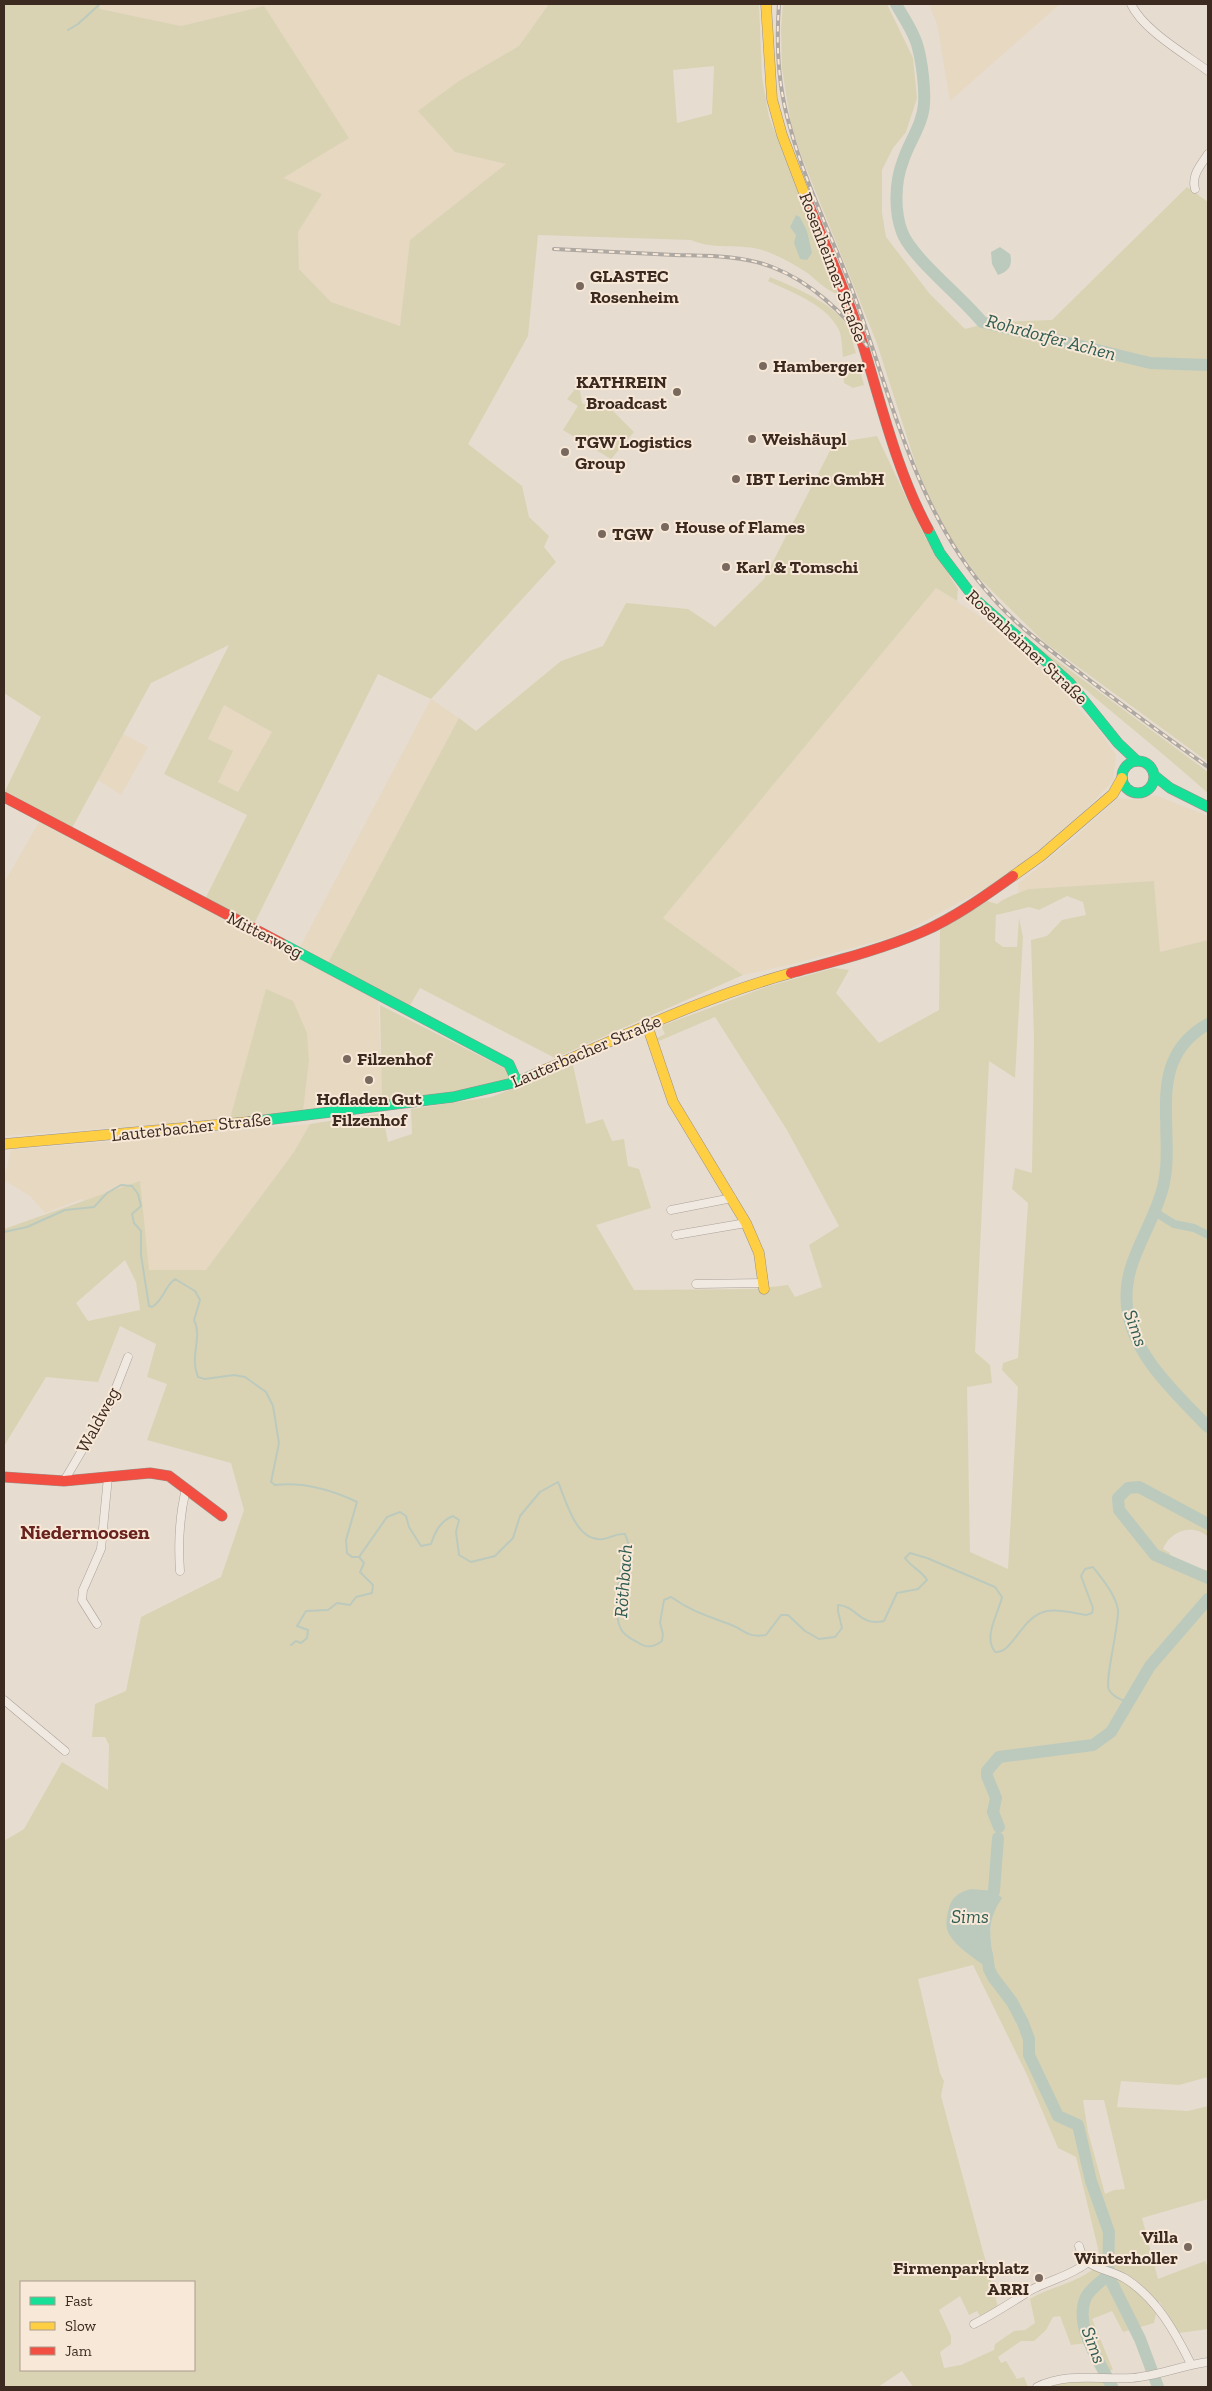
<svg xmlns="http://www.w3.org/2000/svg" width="1212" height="2391" viewBox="0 0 1212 2391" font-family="'Zilla Slab',serif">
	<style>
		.farmland { fill: #e6d8c1 }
		.green { fill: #d9d3b3; fill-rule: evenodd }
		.water { fill: #bccabe }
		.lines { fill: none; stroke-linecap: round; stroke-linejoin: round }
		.stream { stroke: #bccabe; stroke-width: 2 }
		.canal { stroke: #bccabe; stroke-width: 8 }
		.river { stroke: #bccabe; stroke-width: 12 }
		.street-casing { stroke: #aca299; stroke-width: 9 }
		.fast-casing { stroke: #9c9188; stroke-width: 11 }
		.slow-casing { stroke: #9c9188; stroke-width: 11 }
		.jam-casing { stroke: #9c9188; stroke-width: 11 }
		.street { stroke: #efe9e2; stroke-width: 8 }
		.fast { stroke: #16e098; stroke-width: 10 }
		.slow { stroke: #ffcf43; stroke-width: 10 }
		.jam { stroke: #f24e42; stroke-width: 10 }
		.rail-casing { stroke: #aea8a2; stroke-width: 4 }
		.rail { stroke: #f7e8d7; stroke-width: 2; stroke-dasharray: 5.5; stroke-linecap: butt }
		.poi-dot { fill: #78685e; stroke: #f7e8d7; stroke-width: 2 }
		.labels { text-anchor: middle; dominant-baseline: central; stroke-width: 4; stroke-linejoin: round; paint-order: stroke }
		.street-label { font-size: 18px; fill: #3c2920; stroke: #f7e8d7 }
		.poi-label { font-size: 18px; font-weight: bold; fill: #3c2920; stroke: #f7e8d7; text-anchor: start }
		.water-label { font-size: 19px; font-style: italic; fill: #2f5c52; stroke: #f7e8d7 }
		.quarter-label { font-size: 20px; font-weight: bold; fill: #6a221e; stroke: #f7e8d7 }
	</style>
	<rect width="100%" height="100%" fill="#e7dcd0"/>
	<g class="farmland">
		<path d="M98 4H549L519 46 459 81 455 152 506 164 410 240 400 326 331 302 299 269 298 232 322 194 282 178 264 6 181 26 100 9Z"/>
		<path d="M929 4H1060L950 101 937 24Z"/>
		<path d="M936 588 978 615 1051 678 1098 729 1116 755 1113 781 1073 822 1005 878 896 936 793 964 743 975 663 918Z"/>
		<path d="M431 699 459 718 328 963 299 949Z"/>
		<path d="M224 705 272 732 238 792 218 782 208 739Z"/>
		<path d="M123 734 148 747 121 795 98 780Z"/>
		<path d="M1155 795 1208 816V940L1160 952 1154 881 1029 889 1019 894 1018 884 1072 840 1118 798 1138 800Z"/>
		<path d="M39 822 378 997 382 1101 303 1111 309 1061 230 1119 4 1136V883Z"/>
		<path d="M310 1124 294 1152 206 1270H149L82 1199 45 1213 30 1196 4 1180 11 1150Z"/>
	</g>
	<g class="green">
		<path d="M4 4H98L100 9 181 26 264 6 349 138 283 178 322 194 298 232 299 269 331 302 400 326 410 240 506 164 455 152 418 111 459 81 519 46 549 4H759L762 78 769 117 838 294C826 291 817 280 806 272 795 265 781 257 768 252 744 242 715 251 691 240L538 235 528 336 468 444 522 486 529 517 549 536 544 547 556 562 431 699 378 674 253 926 205 899 247 815 164 774 229 645 151 683 72 828 5 791 41 717 4 693ZM714 66 712 114 677 123 673 70ZM224 705 272 732 238 792 218 782 233 751 208 739Z"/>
		<path d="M783 4H887L913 58 917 98 906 132 893 148 882 170V213L886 237 929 293 965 329 992 322 1052 320 1187 187 1208 202V762L1044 642 978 577 949 536 934 509 918 471 876 341 802 158 791 125 782 69 781 29Z"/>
		<path d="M770 277C794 287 834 303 848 327 852 334 853 345 856 353L843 357C842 349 842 337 839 330 826 304 793 293 768 281Z"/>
		<path d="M858 362 864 385 853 388 844 383 843 370 847 365Z"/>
		<path d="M576 388 580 391 582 403 596 410H612L634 432 611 459 563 430 578 406 567 399Z"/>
		<path d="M877 436 925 537 958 589 957 601 936 588 663 918 743 975 555 1058 420 988 409 1007 328 963 459 718 476 731 561 661 603 646 626 603 688 609 715 627 764 579 834 443Z"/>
		<path d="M1029 640 1208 772V793C1149 741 1087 693 1029 640Z"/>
		<path d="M1154 881 1160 952 1208 940V1537C1193 1523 1170 1531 1163 1549L1170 1553V1557C1177 1560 1203 1571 1208 1570V2077L1179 2085 1121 2081 1117 2107 1188 2111 1208 2106V2199L1142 2218 1158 2279 1205 2261 1208 2268V2329L1179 2333 1159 2301 1154 2323 1123 2332 1112 2311 1092 2319 1113 2370 1098 2371 1087 2343 1071 2345 1060 2316 1053 2317 1046 2330 1034 2341H1021L998 2357 1001 2363 1006 2361 1017 2379 1024 2377 1028 2387H913L902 2371 878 2387H4V1841L24 1829 62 1762 108 1790 109 1745 105 1737H92L95 1704 126 1691 141 1617 221 1577 244 1510 231 1463 147 1440 167 1384 147 1377 156 1344 120 1326 98 1382 46 1377 4 1446V1229L140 1181 149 1270H206L294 1152 310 1124 382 1113 388 1142 412 1134 411 1109 491 1097 573 1065 586 1124 603 1119 612 1141 624 1139 628 1166 639 1169 651 1208 596 1225 634 1290 754 1289 788 1285 795 1297 822 1287 809 1245 839 1226 787 1130 715 1017 659 1041 657 1038 665 1034 661 1026 769 986 834 968 849 970 836 993 879 1043 939 1010 940 930 987 901 997 904C1007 896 1017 894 1029 889ZM1067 896 1083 902 1086 915 1062 920 1047 936 1031 940 1034 1038 1032 1173 1015 1168 1012 1189 1028 1203 1018 1358 1003 1363 1002 1370 1018 1387 1008 1569 970 1552 967 1387 992 1383 990 1365 975 1352 989 1061 1015 1078 1023 937 1019 918 1017 947H1003L995 941 996 915 1029 907 1039 910ZM125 1260 136 1282 140 1310 88 1321 76 1303ZM992 1913 990 1935 994 1962 966 1952 948 1931ZM973 1965 1027 2075 1058 2148 1076 2157 1101 2261C1082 2284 1054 2284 1030 2299L1035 2323 1025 2330 1014 2331 995 2344 994 2350 961 2365 944 2368 940 2352 951 2344V2336L939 2310 960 2296 969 2315 977 2311 981 2318 998 2307 941 2096 944 2081 940 2073 918 1979ZM1083 2100H1104L1125 2189 1114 2190 1105 2194 1088 2132ZM21 2282H194V2370H21Z"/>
		<path d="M266 989 293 1001 307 1033 309 1061 303 1111 230 1119Z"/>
		<path d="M380 1005 504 1068 507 1066 510 1078C496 1089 405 1098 382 1101Z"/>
		<path d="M1065 2381H1116L1119 2387H1042Z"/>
	</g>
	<g class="water">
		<path d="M796 215 800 217 807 231 812 253 807 260 800 259 794 243 796 235 790 227Z"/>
		<path d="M1000 247 1010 254C1013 265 1009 271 998 275L992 264 991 252Z"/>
		<path d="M971 1889 994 1891 1002 1898C986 1922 990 1935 994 1962L989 1969C977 1960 954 1946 948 1932 945 1925 947 1915 949 1908 952 1896 960 1892 971 1889Z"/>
	</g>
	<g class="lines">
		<g class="stream">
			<path d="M68 30 78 24 100 4"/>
			<path d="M4 1232 27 1227 65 1210 94 1207 107 1193 121 1185 132 1186 138 1194 141 1206 132 1214 134 1223 141 1231V1255L149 1306 152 1307C164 1300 164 1287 175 1279L195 1291 200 1300 194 1320C203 1337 189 1356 198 1377L205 1379 234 1375 245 1377 266 1392 273 1406 279 1443 271 1482 275 1485C303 1482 332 1490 357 1502L346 1540 347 1553 352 1557H359L387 1517 400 1512 406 1516 409 1527 421 1546 431 1544C435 1532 440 1521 453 1516L459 1520 456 1532 459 1555 471 1562 495 1556 513 1538 520 1516 540 1492 558 1482C566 1500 576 1543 603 1539 612 1538 615 1533 625 1534L628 1542C621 1560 612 1609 620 1627 622 1634 631 1639 637 1642 646 1648 653 1648 662 1641L663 1634 660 1623 664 1600 671 1597C693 1612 705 1615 729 1624 746 1630 745 1638 766 1635L781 1615H788L805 1631 819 1639 835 1637 842 1628 838 1611V1605C857 1606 860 1627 884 1621L897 1593 918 1589 927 1580C921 1570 912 1568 905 1558L910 1553 927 1558 995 1587 1002 1597C998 1615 983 1636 995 1652 1013 1654 1021 1616 1047 1611 1060 1609 1073 1613 1086 1615L1092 1613 1093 1608 1081 1576 1085 1569 1093 1567C1102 1579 1116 1595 1118 1610 1119 1627 1104 1682 1109 1690 1113 1697 1121 1700 1128 1702"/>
			<path d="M291 1645 296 1641 301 1643 307 1638 308 1630 297 1626 306 1611 328 1610 337 1603 350 1605 356 1597 372 1593 373 1585 360 1572 364 1563 359 1557"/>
		</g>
		<path class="canal" d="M1155 1212 1174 1224 1194 1228 1208 1235"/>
		<g class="river">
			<path d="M896 4C903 17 915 33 918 48 922 62 925 89 924 104 923 124 909 142 903 161 895 181 894 211 902 232 911 257 962 297 982 322L1150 363 1208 365"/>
			<path d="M1208 1024C1192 1033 1180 1045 1173 1062 1158 1097 1173 1149 1163 1187 1153 1228 1122 1262 1127 1306 1132 1355 1176 1393 1208 1427"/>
			<path d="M1208 1524 1139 1487 1128 1488 1118 1498 1119 1510 1155 1555 1208 1578"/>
			<path d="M999 1827 993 1812 996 1798 987 1776V1771L999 1757 1093 1745 1111 1732 1150 1666 1208 1599"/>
			<path d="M988 1907 994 1891 998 1838"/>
			<path d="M987 1954 989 1969 993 1977 1012 2002 1023 2023 1029 2039V2055L1058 2116 1078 2125 1091 2181 1109 2232 1108 2275C1102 2281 1090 2289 1086 2297 1073 2327 1100 2361 1112 2387"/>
			<path d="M1108 2275 1140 2339 1158 2387"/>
		</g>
		<defs>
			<g id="street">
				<path d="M1131 4C1143 30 1185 54 1208 71"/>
				<path d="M1195 189C1191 175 1201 165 1208 154"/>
				<path d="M671 1210 732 1198"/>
				<path d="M676 1235 746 1223"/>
				<path d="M696 1284 764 1283"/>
				<path d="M64 1481 110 1403 128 1357"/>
				<path d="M180 1571C178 1542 179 1517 186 1489"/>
				<path d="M97 1624 82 1600 83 1590 101 1549 108 1477"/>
				<path d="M4 1700 65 1751"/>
				<path d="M1079 2246C1085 2271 1107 2267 1126 2279 1157 2299 1175 2332 1191 2364"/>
				<path d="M974 2324C994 2314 1012 2302 1031 2290 1050 2280 1070 2276 1087 2263"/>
				<path d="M1037 2387C1067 2372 1100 2380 1132 2378 1158 2376 1183 2365 1208 2362"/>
			</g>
			<g id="fast">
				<path d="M928 529 940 553 975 599 1069 682 1118 743 1137 761"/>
				<circle cx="1138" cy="777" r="16"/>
				<path d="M1155 776 1170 788 1208 807"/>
				<path d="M281 943 509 1064 517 1082"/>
				<path d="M249 1122 453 1097 517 1082 542 1071"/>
			</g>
			<g id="slow">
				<path d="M766 4 772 99 782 135 806 198"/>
				<path d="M1013 876 1041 856 1113 794 1122 778"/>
				<path d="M647 1025 673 1102 746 1223 759 1253 764 1289"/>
				<path d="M542 1071C624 1036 704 997 791 973"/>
				<path d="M4 1144 249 1122"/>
			</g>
			<g id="jam">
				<path d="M806 198C824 243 844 287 859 332 880 398 895 468 928 529"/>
				<path d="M4 797 281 943"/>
				<path d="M791 973C835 961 880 950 922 932 954 918 985 896 1013 876"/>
				<path d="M4 1477 64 1481 150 1473 169 1476 222 1516"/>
			</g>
		</defs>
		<use href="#street" class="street-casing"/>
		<use href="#fast" class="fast-casing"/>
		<use href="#slow" class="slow-casing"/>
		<use href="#jam" class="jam-casing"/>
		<use href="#street" class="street"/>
		<use href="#fast" class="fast"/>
		<use href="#slow" class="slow"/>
		<use href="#jam" class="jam"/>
		<defs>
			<g id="rail">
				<path d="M779 4C776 45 778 87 790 127 806 187 836 244 857 303 894 405 917 514 992 597 1016 625 1046 647 1075 669 1119 703 1164 735 1208 767"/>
				<path d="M554 249C594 251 634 253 675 255 707 256 741 255 772 267 809 281 845 313 867 346"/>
			</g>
		</defs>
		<use href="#rail" class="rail-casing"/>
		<use href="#rail" class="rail"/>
	</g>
	<g class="poi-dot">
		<circle cx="580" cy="286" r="5"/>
		<circle cx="763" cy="366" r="5"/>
		<circle cx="677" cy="392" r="5"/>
		<circle cx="752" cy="439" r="5"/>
		<circle cx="565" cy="452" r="5"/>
		<circle cx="736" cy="479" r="5"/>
		<circle cx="665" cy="527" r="5"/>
		<circle cx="602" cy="534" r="5"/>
		<circle cx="726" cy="567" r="5"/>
		<circle cx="347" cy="1059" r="5"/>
		<circle cx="369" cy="1080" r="5"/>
		<circle cx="1188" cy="2247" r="5"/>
		<circle cx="1039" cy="2278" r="5"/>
	</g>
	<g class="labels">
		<g class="street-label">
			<text transform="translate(833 267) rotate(69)">Rosenheimer Straße</text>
			<text transform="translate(1027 647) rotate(43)">Rosenheimer Straße</text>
			<text transform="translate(265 935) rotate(27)">Mitterweg</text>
			<text transform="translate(586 1051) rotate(-23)">Lauterbacher Straße</text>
			<text transform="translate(191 1127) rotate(-6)">Lauterbacher Straße</text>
			<text transform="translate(98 1420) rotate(-62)">Waldweg</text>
		</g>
		<g class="poi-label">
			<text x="590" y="276">GLASTEC<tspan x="590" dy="21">Rosenheim</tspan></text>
			<text x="773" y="366">Hamberger</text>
			<text x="667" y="382" text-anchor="end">KATHREIN<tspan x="667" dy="21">Broadcast</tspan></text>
			<text x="762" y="439">Weishäupl</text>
			<text x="575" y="442">TGW Logistics<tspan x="575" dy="21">Group</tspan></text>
			<text x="746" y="479">IBT Lerinc GmbH</text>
			<text x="675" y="527">House of Flames</text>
			<text x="612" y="534">TGW</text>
			<text x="736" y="567">Karl &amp; Tomschi</text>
			<text x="357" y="1059">Filzenhof</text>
			<text x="369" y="1099" text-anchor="middle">Hofladen Gut<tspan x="369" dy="21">Filzenhof</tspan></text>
			<text x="1178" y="2237" text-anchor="end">Villa<tspan x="1178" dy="21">Winterholler</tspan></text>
			<text x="1029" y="2268" text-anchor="end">Firmenparkplatz<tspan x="1029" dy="21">ARRI</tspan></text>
		</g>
		<g class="water-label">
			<text transform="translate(1051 337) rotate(15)">Rohrdorfer Achen</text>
			<text transform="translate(1136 1328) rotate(70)">Sims</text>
			<text transform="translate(623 1581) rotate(-86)">Röthbach</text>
			<text x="970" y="1916">Sims</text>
			<text transform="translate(1094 2345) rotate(69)">Sims</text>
		</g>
		<g class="quarter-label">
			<text x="85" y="1532">Niedermoosen</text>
		</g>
	</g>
	<rect width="1212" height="2391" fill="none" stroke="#3c2920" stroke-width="10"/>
	<rect x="20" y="2281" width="175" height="90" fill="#f7e8d7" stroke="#ac9c8e"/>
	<rect x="30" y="2297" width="25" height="8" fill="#16e098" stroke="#ac9c8e"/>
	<text x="65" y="2306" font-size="15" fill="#3c2920">Fast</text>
	<rect x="30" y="2322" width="25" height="8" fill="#ffcf43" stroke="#ac9c8e"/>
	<text x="65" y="2331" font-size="15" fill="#3c2920">Slow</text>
	<rect x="30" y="2347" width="25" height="8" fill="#f24e42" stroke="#ac9c8e"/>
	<text x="65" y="2356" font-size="15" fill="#3c2920">Jam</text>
</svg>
